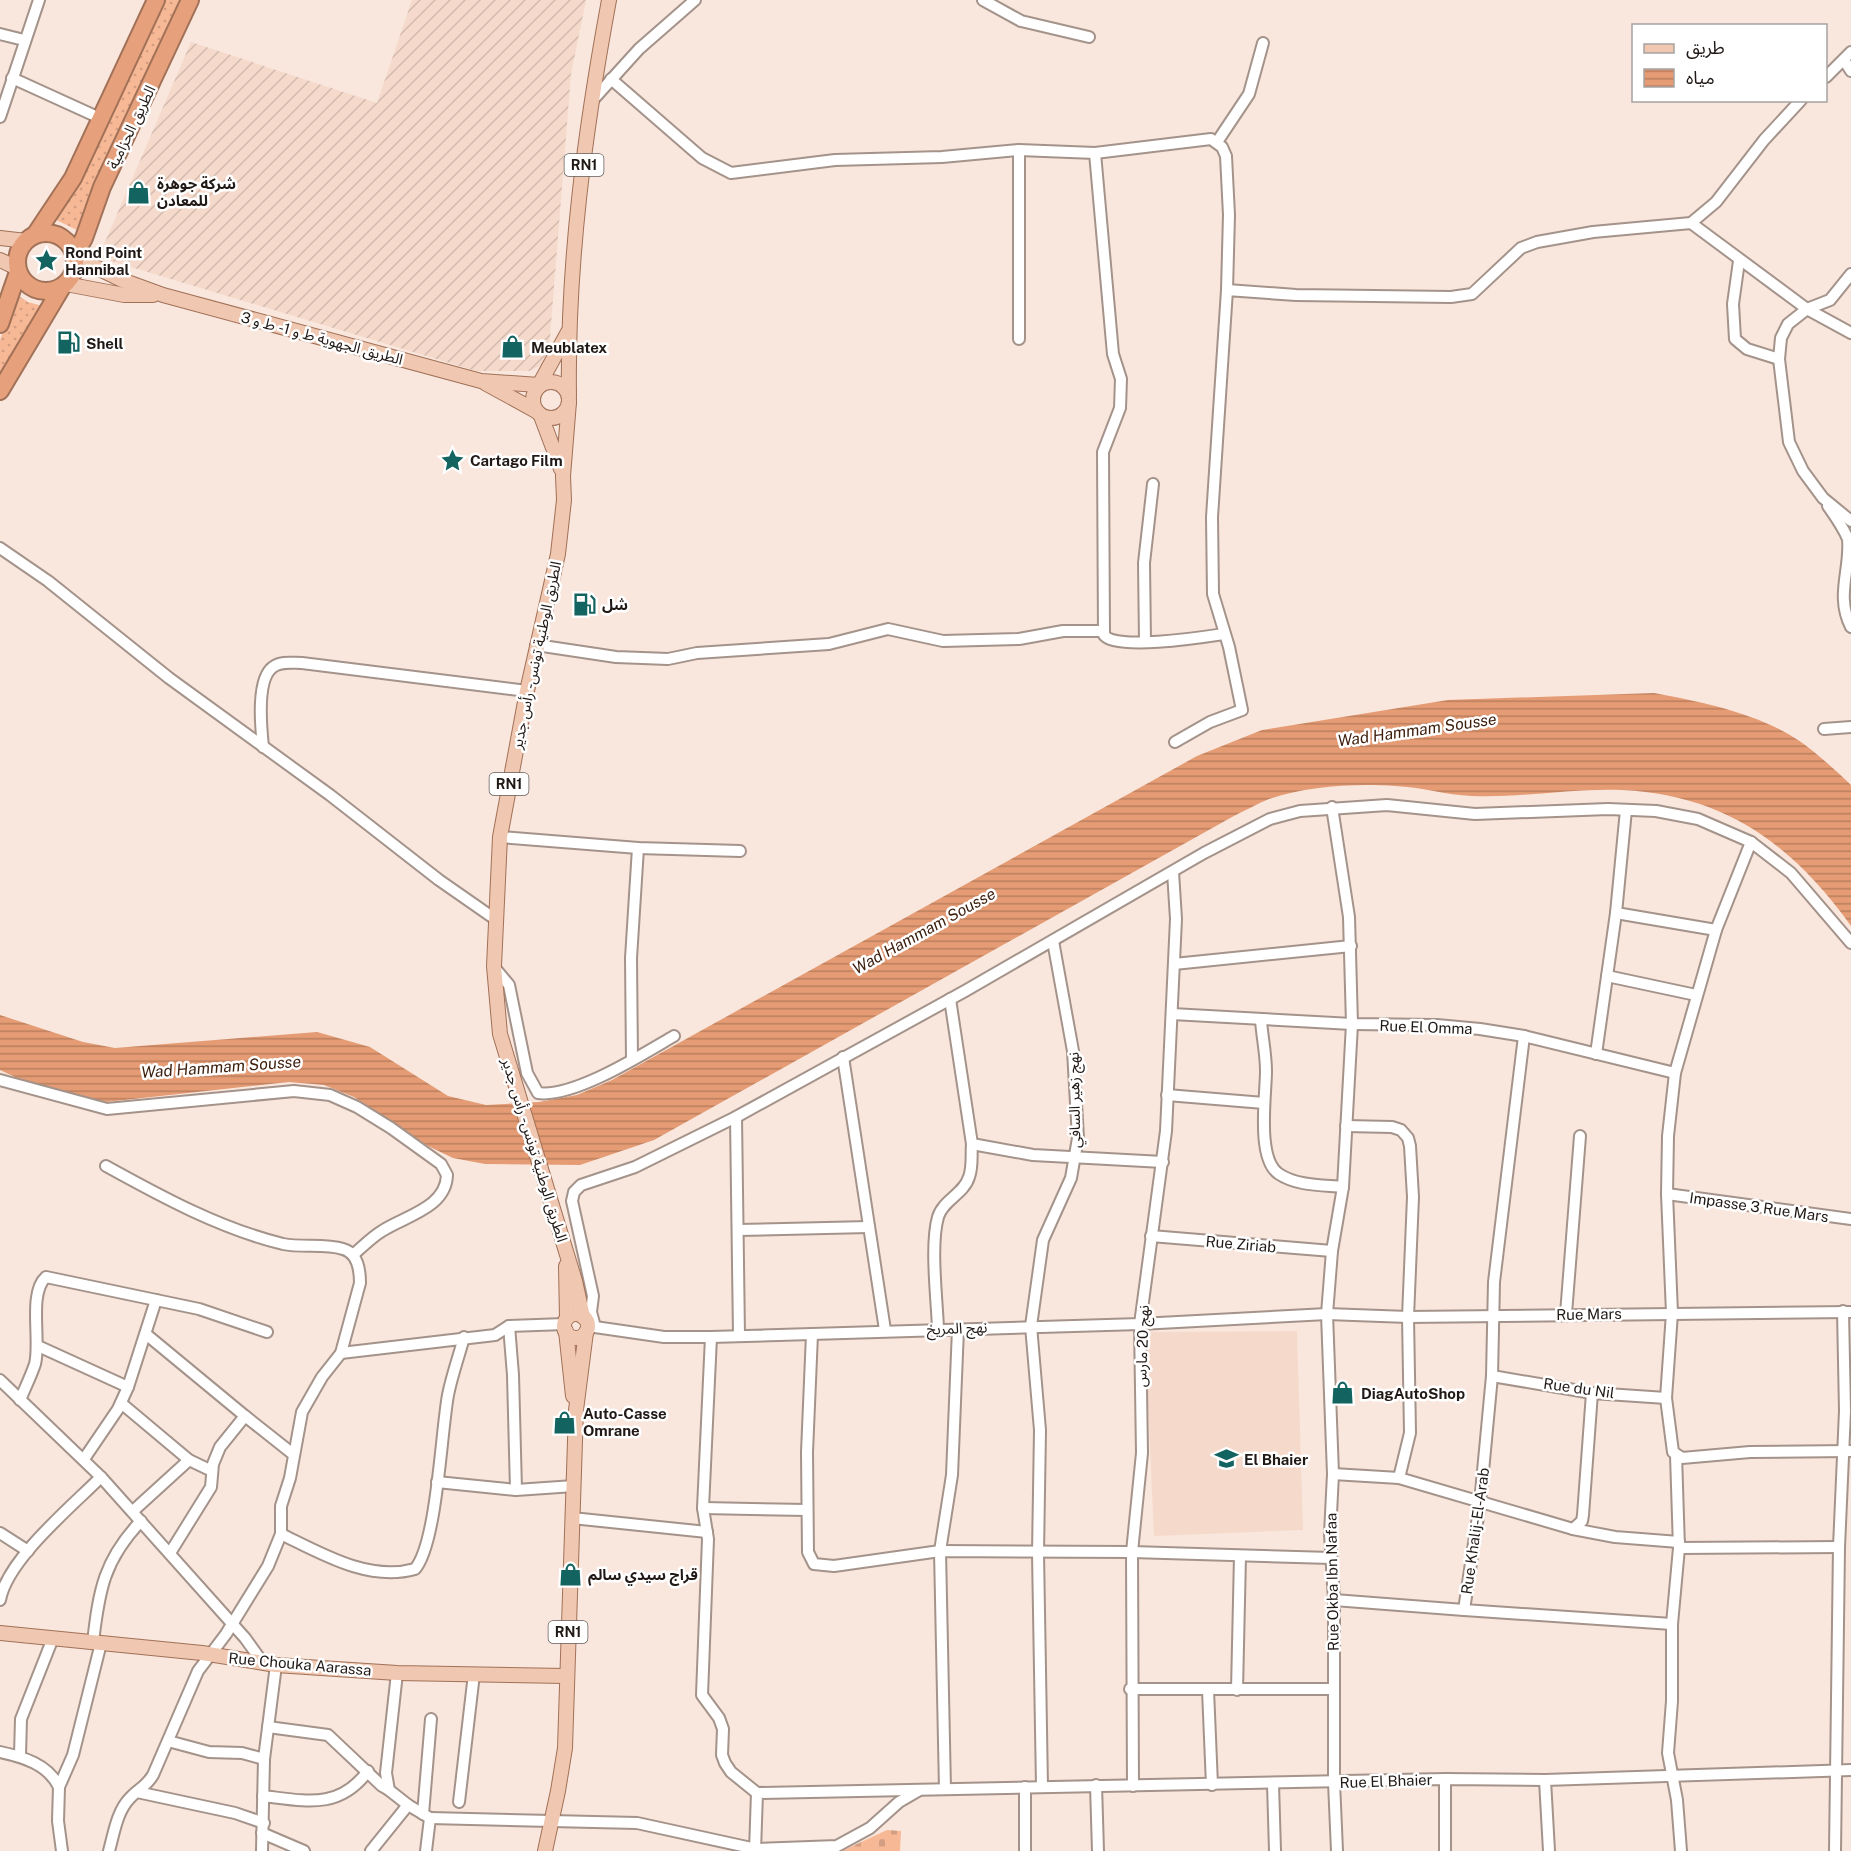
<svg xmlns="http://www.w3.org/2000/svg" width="1851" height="1851" viewBox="0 0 1851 1851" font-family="'Public Sans','Noto Sans Arabic',sans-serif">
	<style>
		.built { fill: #f5dacc }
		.industrial { fill: url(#industrial-furrows) }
		.grass { fill: url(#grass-dots) }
		.cemetery { fill: url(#cemetery-stones) }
		.water { fill: url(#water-rules) }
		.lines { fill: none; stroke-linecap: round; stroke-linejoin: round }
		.minor-casing { stroke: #a4938a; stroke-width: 14 }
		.major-casing { stroke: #a17158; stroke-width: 16 }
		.highway-casing { stroke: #a17158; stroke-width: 20 }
		.minor { stroke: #fff; stroke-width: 10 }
		.major { stroke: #f0c7b0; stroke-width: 14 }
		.highway { stroke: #e6a17c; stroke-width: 16 }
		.labels { text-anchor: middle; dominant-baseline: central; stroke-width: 5; stroke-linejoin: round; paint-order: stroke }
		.shield { fill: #fff; stroke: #635e5c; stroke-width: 1.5 }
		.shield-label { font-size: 14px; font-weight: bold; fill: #201916 }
		.street-label { font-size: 15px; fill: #201916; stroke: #fff }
		.poi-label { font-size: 15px; font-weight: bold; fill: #201916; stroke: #fff; text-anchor: start }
		.water-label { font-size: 16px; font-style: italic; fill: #3e200f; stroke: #fff }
	</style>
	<defs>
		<pattern id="industrial-furrows" width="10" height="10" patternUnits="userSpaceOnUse" patternTransform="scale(1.5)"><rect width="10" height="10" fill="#f5dacc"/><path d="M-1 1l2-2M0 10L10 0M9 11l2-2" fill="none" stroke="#d2baae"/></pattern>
		<pattern id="grass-dots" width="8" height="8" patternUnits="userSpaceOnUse" patternTransform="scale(1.5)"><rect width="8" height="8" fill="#f7b896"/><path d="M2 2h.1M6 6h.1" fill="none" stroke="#d39e81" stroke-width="1.8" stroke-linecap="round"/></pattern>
		<pattern id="cemetery-stones" width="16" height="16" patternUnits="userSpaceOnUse" patternTransform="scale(1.5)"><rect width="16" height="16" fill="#f7b896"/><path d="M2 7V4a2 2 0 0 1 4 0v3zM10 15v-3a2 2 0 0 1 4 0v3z" fill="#d39e81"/></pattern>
		<pattern id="water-rules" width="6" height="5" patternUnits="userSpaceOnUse" patternTransform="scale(1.5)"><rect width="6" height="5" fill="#e59b73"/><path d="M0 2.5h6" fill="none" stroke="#b97e5d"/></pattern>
	</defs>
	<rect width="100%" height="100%" fill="#f9e6dc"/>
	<path class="built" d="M1297 1331 1303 1530 1154 1536 1145 1332Z"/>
	<path class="industrial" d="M412 0H586L571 74 548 362 529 371H476L108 260 102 249 191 42 377 103Z"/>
	<g class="grass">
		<path d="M162 0H184L81 232 52 218Z"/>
		<path d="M16 294 28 302 46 307 0 379V340Z"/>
	</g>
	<path class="cemetery" d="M887 1830 901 1831 900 1851H837L844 1850Z"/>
	<path class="water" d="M1654 693C1702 702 1757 713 1798 740 1817 753 1834 769 1851 785V926C1792 844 1725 795 1622 790 1572 788 1522 798 1472 796 1446 795 1421 787 1395 786 1356 783 1307 786 1269 799 1257 804 1244 811 1232 817L654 1140 580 1165 485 1164 453 1158 428 1146 354 1097 324 1085 289 1082 106 1102 26 1082 0 1070V1015L83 1042 115 1048 317 1032 370 1047 448 1096 486 1105 539 1102 577 1095 612 1080 1197 756 1262 730 1448 700Z"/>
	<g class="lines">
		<defs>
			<g id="minor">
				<path d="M983 0 1021 21 1089 37"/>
				<path d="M0 34 24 40"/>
				<path d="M1844 60 1851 71"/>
				<path d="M1826 77 1851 52"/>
				<path d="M12 78 102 119"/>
				<path d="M611 79 702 158 731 173 835 160 942 157 1019 150 1095 153 1211 139 1222 147 1226 156 1229 215 1227 290"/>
				<path d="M591 102 639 49 695 0"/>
				<path d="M0 117 39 0"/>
				<path d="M1217 142 1249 94 1263 43"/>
				<path d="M1095 153 1113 354 1121 379 1120 408 1103 452 1104 635C1115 651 1204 637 1224 634"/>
				<path d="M1691 223 1807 309 1851 333"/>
				<path d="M1739 261 1733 304 1735 339 1747 349 1779 359"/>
				<path d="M1851 274 1830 300 1807 309 1788 324 1781 338 1779 359 1789 442 1803 471 1823 498 1851 521"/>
				<path d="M1019 339V150"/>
				<path d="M1828 506C1835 516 1843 527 1848 539 1851 569 1835 596 1851 627"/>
				<path d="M0 548 48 581 169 678 330 795 439 880 495 919"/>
				<path d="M1145 642 1144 563 1153 484"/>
				<path d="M536 645 616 657 668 659 697 653 829 644 888 629 943 641 1019 639 1063 631H1103"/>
				<path d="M1824 729 1851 727"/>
				<path d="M1175 742 1210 722 1242 710 1229 647 1213 594 1212 517 1227 290 1296 295 1451 297 1472 294 1521 248 1537 242 1593 232 1691 223 1716 202 1764 140 1801 100"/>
				<path d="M263 747C261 728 256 679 273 667 281 661 292 663 302 663L527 691"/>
				<path d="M1332 807 1349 917 1352 1024 1343 1187 1332 1251 1327 1314 1333 1474 1330 1534 1334 1600V1782L1337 1851"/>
				<path d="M500 837 638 848 740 851"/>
				<path d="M1751 842 1716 930 1675 1073 1668 1136 1667 1194 1672 1313 1666 1398 1673 1452 1682 1458 1750 1452 1851 1451"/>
				<path d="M1616 913 1716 930"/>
				<path d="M1174 964 1351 946"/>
				<path d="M494 967 509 985 527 1073 538 1093C574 1098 643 1054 674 1036"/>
				<path d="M1607 976 1696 995"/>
				<path d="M950 999 972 1144 1033 1155 1163 1162"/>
				<path d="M1172 1014 1352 1024 1437 1025 1480 1029 1524 1036 1675 1073"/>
				<path d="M1261 1020C1262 1036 1266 1054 1266 1071 1266 1095 1256 1159 1279 1174 1297 1186 1322 1185 1343 1187"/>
				<path d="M1524 1036 1494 1282 1492 1376 1480 1503 1464 1610 1672 1624"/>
				<path d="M1596 1054 1616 913 1626 810"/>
				<path d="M843 1057 885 1330"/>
				<path d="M632 1060 631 958 638 848"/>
				<path d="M0 1080 107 1109 294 1091 330 1095 357 1107 391 1128 441 1164 447 1175C446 1208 405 1216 382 1231 372 1237 362 1247 353 1255"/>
				<path d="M1167 1095 1264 1103"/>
				<path d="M736 1117 739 1336"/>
				<path d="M1346 1126 1392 1127 1401 1130 1408 1138 1410 1146 1413 1197 1408 1317 1410 1433 1399 1478"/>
				<path d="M106 1166C162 1197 221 1229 283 1244 302 1248 325 1243 343 1249 358 1253 360 1270 360 1283L341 1353 322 1377 302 1412 290 1478 281 1506V1534L268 1566 226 1634 198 1671 153 1775C145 1788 139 1788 130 1798 117 1811 114 1833 109 1851"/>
				<path d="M1667 1194 1851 1219"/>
				<path d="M738 1230 869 1227"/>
				<path d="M1151 1236 1332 1251"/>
				<path d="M1566 1314 1580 1136"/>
				<path d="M509 1326 513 1375 516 1490"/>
				<path d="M588 1326 664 1337H711L1140 1324 1327 1314 1408 1317 1851 1312"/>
				<path d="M595 1327 591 1312 593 1296 572 1201 574 1192 581 1185 635 1167 736 1117 965 991 1204 853 1270 819 1300 811 1387 805 1475 814 1608 809 1656 811 1698 819 1751 842 1791 873 1851 943"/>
				<path d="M938 1329C937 1299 930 1245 938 1217 943 1200 964 1194 969 1177 973 1167 971 1154 972 1144"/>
				<path d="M812 1334 807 1452 808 1552 814 1564 834 1566 940 1551 1132 1552 1331 1558"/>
				<path d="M147 1335 245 1416"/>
				<path d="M711 1337 703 1508 708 1539 702 1695 719 1718 723 1729 722 1755 725 1763 731 1772 757 1793"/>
				<path d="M38 1346 128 1387"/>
				<path d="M341 1353 495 1335 509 1326 565 1324"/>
				<path d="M1492 1376 1592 1393 1666 1398"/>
				<path d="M0 1380 101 1477 245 1638 263 1663"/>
				<path d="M20 1400C25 1388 31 1376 35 1364 41 1341 28 1293 46 1277L199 1309 267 1332"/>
				<path d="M121 1403 189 1460 212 1471"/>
				<path d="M1676 1455 1679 1548"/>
				<path d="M84 1459 118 1409 128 1387 156 1300"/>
				<path d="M1333 1474 1399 1478 1573 1529 1582 1521 1583 1515 1592 1393"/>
				<path d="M437 1482 516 1490 574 1486"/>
				<path d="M703 1508 807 1510"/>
				<path d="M133 1511 189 1460"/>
				<path d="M572 1518 707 1532"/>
				<path d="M1573 1529 1615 1537 1679 1542"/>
				<path d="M0 1533 28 1551"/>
				<path d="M281 1534C322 1554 369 1582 415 1569 437 1543 441 1433 448 1395 452 1375 459 1356 464 1337"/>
				<path d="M170 1553 211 1487 213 1464 220 1447 245 1416 293 1454"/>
				<path d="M0 1600C7 1560 71 1507 101 1477"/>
				<path d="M1334 1600 1464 1610"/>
				<path d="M93 1642C99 1590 104 1560 141 1521"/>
				<path d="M397 1673 386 1773 389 1790 408 1805 430 1818 426 1851"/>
				<path d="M1130 1689H1334"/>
				<path d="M1208 1690 1212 1785"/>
				<path d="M1237 1690 1240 1556"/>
				<path d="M268 1727 328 1735 382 1786 389 1790"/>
				<path d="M168 1741 209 1752 242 1753 264 1759"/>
				<path d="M0 1752C23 1757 48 1764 59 1787"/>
				<path d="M20 1755 21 1719 53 1638"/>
				<path d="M1445 1779V1851"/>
				<path d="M1545 1780 1549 1851"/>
				<path d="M1273 1784 1275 1851"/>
				<path d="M1096 1785 1098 1851"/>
				<path d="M1133 1786 1132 1552 1142 1453 1140 1324 1166 1131 1176 919 1173 872"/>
				<path d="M1042 1787 1038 1553 1040 1430 1031 1326 1043 1240 1071 1178 1078 1138 1073 1051 1053 941"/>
				<path d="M945 1789 940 1551 952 1475 958 1329"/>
				<path d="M137 1792 235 1813 264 1823"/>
				<path d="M263 1796C306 1801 339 1810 368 1771"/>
				<path d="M459 1802 474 1674"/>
				<path d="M423 1814 431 1719"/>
				<path d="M430 1818 637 1823 756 1849 837 1846 870 1828 899 1802 918 1791"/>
				<path d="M262 1833 304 1851"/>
				<path d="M62 1851 58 1821 59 1787 73 1755 101 1643"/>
				<path d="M262 1851 264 1759 276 1665"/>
				<path d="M371 1851 408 1805"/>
				<path d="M755 1851 757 1793 1445 1779 1545 1780 1851 1770"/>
				<path d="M1025 1851V1787"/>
				<path d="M1681 1851 1677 1800 1668 1753 1672 1701V1624L1679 1548 1839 1547"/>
				<path d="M1835 1851 1839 1547 1845 1411 1843 1311"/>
			</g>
			<g id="major">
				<path d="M0 238 26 241"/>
				<path d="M75 257 122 280 163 295 481 381 539 385 568 332"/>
				<path d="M0 260 17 268"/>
				<path d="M66 284 124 295H153"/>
				<circle cx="551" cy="400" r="18"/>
				<path d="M485 383 536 411"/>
				<path d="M569 395C567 263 585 130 609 0"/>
				<path d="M569 402 563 476 564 500 558 554 527 691 500 837 494 966 500 1034 575 1281 583 1317"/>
				<path d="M541 416 561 469"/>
				<path d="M566 1266 567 1318"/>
				<circle cx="576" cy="1326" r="12"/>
				<path d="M566 1331 573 1396"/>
				<path d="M0 1633 202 1653 276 1665 397 1673 566 1676"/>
				<path d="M545 1851 558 1791 565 1748 576 1410 586 1332"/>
			</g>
			<g id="highway">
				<circle cx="46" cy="262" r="29"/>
				<path d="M35 235 73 178 156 0"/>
				<path d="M75 254 84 238 102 187 190 0"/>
				<path d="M0 324 18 272"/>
				<path d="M0 391 62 287"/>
			</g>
		</defs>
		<use href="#minor" class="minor-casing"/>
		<use href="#major" class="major-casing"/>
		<use href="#highway" class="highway-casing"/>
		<use href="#minor" class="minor"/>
		<use href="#major" class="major"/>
		<use href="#highway" class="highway"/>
	</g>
	<defs>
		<symbol id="shop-bare" viewBox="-9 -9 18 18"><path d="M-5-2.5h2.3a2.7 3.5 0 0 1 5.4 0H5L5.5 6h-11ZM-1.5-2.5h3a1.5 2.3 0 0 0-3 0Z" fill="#136360" stroke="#fff" stroke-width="2.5" paint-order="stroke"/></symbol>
		<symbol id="sight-bare" viewBox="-9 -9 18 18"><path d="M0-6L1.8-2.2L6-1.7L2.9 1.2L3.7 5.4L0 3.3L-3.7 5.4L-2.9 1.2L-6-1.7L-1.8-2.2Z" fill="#136360" stroke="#fff" stroke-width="2.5" paint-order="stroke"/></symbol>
		<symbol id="fuel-bare" viewBox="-9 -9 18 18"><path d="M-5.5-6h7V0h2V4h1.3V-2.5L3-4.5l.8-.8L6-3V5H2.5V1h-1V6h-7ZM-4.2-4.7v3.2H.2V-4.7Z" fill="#136360" stroke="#fff" stroke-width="2.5" paint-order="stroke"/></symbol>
		<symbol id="school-bare" viewBox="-9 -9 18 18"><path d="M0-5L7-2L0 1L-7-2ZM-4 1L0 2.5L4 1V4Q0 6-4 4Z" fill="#136360" stroke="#fff" stroke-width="2.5" paint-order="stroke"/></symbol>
	</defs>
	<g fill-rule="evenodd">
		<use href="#shop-bare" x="122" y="176" width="33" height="33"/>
		<use href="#sight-bare" x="30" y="244" width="33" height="33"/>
		<use href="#fuel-bare" x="52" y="326" width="33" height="33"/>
		<use href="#shop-bare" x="496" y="330" width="33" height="33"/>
		<use href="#sight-bare" x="436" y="444" width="33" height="33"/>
		<use href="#fuel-bare" x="568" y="588" width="33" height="33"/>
		<use href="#shop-bare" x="1326" y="1376" width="33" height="33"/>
		<use href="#shop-bare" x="548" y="1406" width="33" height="33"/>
		<use href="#school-bare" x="1210" y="1442" width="33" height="33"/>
		<use href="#shop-bare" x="554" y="1558" width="33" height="33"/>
	</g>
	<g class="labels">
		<g class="shield">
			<rect x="564.5" y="154" width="39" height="22" rx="4.5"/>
			<rect x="489.5" y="773" width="39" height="22" rx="4.5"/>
			<rect x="548.5" y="1621" width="39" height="22" rx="4.5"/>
		</g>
		<g class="shield-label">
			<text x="584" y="165">RN1</text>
			<text x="509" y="784">RN1</text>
			<text x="568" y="1632">RN1</text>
		</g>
		<g class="street-label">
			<text transform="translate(131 127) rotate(-64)">الطريق الحزامية</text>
			<text transform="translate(322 338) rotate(15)">الطريق الجهوية ط و 1 - ط و 3</text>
			<text transform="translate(536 655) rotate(-78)">الطريق الوطنية تونس - رأس جدير</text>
			<text transform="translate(1426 1027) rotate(2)">Rue El Omma</text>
			<text transform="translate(1074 1100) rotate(-91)">نهج زهير السافي</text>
			<text transform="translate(535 1150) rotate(73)">الطريق الوطنية تونس - رأس جدير</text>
			<text transform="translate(1759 1207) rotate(8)">Impasse 3 Rue Mars</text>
			<text transform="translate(1241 1244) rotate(5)">Rue Ziriab</text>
			<text transform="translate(1589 1314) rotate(-1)">Rue Mars</text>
			<text transform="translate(957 1328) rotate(-2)">نهج المريخ</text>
			<text transform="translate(1142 1346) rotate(-88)">نهج 20 مارس</text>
			<text transform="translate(1579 1388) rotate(8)">Rue du Nil</text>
			<text transform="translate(1475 1531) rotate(-82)">Rue Khalij-El-Arab</text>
			<text transform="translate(1332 1582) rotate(-91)">Rue Okba Ibn Nafaa</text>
			<text transform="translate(300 1664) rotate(5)">Rue Chouka Aarassa</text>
			<text transform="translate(1386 1781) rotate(-2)">Rue El Bhaier</text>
		</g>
		<g class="poi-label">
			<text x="157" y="183">شركة جوهرة<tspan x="157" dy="17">للمعادن</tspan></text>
			<text x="65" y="252">Rond Point<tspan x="65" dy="17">Hannibal</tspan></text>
			<text x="86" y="343">Shell</text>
			<text x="531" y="347">Meublatex</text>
			<text x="470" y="460">Cartago Film</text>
			<text x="602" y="604">شل</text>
			<text x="1361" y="1393">DiagAutoShop</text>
			<text x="583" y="1413">Auto-Casse<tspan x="583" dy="17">Omrane</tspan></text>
			<text x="1244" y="1459">El Bhaier</text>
			<text x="588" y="1574">قراج سيدي سالم</text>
		</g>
		<g class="water-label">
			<text transform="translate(1417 730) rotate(-8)">Wad Hammam Sousse</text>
			<text transform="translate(924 931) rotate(-29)">Wad Hammam Sousse</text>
			<text transform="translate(221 1067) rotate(-4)">Wad Hammam Sousse</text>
		</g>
	</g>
	<rect x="1632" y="24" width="195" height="78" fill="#ffffff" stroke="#a6a3a2" stroke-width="1.5"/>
	<rect x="1644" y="44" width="30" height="9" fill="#f0c7b0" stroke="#a6a3a2" stroke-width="1.5"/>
	<text x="1686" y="54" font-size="18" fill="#201916">طريق</text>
	<rect x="1644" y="69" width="30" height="18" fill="url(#water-rules)" stroke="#a6a3a2" stroke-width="1.5"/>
	<text x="1686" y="84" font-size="18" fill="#201916">مياه</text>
</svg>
